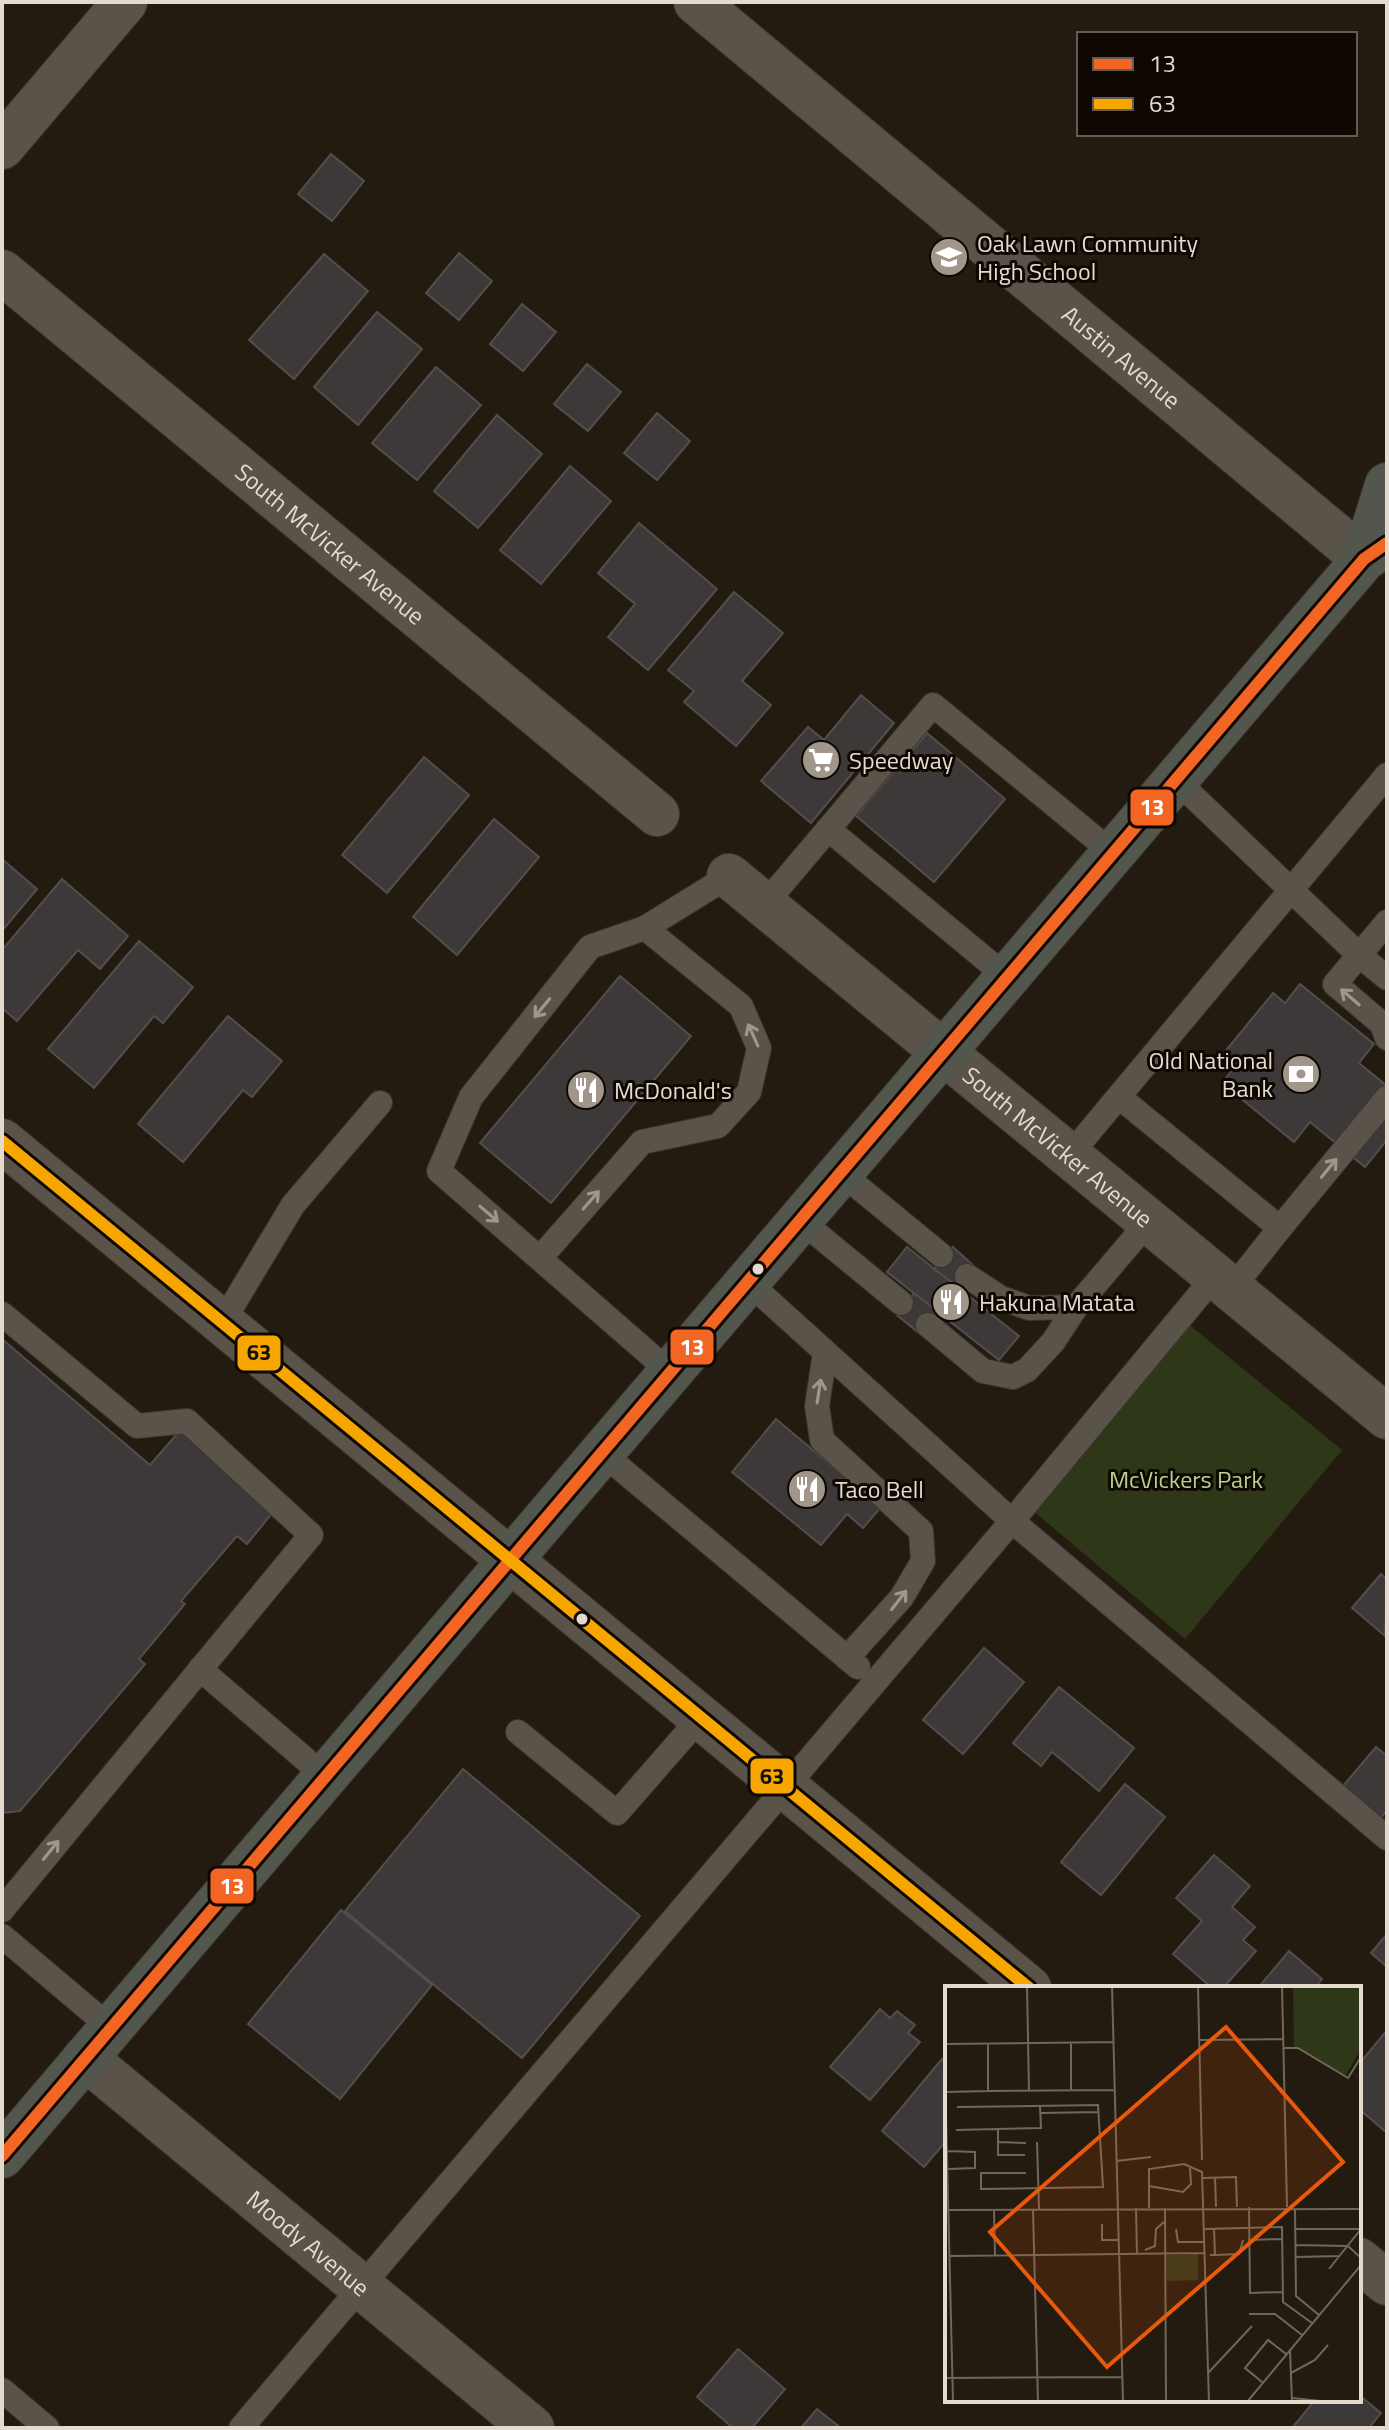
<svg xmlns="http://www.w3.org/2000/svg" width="1389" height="2430" viewBox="0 0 1389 2430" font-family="'Titillium Web',sans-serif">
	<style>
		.green { fill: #2e3819 }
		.building { fill: #3d3938; stroke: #524e4e; stroke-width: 2 }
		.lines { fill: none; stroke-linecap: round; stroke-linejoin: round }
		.lane-casing { stroke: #3c352d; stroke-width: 26 }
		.street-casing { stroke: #3c352d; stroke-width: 46 }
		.primary-casing { stroke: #3c352d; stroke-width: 46 }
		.lane { stroke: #5a534a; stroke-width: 24 }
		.street { stroke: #5a534a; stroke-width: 44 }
		.primary { stroke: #53564d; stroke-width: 44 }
		.bus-1-casing { stroke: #0f0802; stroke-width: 18 }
		.bus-2-casing { stroke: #0f0802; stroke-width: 18 }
		.bus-1 { stroke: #f26522; stroke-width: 12 }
		.bus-2 { stroke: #f7a600; stroke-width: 12 }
		.oneway { stroke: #9f968c }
		.bus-dot { fill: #e4dacd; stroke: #0f0802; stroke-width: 3 }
		.labels { text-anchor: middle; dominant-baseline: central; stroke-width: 6; stroke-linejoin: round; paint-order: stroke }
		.poi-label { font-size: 24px; fill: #e4dacd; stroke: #0f0802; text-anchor: start }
		.street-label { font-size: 24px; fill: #e4dacd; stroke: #0f0802 }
		.park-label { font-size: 24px; fill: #b5d08b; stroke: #0f0802 }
		.inset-road { fill: none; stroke: #70675b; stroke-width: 2 }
		.view { fill: #e8590c; fill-opacity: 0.15; stroke: #e8590c; stroke-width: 4 }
		.inset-edge { fill: none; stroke: #e4dacd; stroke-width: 4 }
		.line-badge { stroke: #0f0802; stroke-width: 3 }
		.badge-label { font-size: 22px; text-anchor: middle; font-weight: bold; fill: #fff }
		.pale-badge-label { font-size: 22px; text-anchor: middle; font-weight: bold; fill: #111 }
	</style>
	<rect width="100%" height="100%" fill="#231b0f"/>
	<path class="green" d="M1186 1322 1342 1450 1185 1639 1031 1509Z"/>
	<g class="building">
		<path d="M331 154 364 181 332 221 298 194Z"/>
		<path d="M459 253 492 281 459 320 426 293Z"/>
		<path d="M324 254 368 291 294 379 249 340Z"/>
		<path d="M522 304 556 332 523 371 490 344Z"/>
		<path d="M377 312 422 349 358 425 314 387Z"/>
		<path d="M587 364 621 392 588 431 554 404Z"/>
		<path d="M436 367 481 405 417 480 372 443Z"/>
		<path d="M657 413 690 441 657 480 624 453Z"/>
		<path d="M497 415 542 454 478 528 434 491Z"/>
		<path d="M570 466 611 501 541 584 500 550Z"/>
		<path d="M639 523 717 589 648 670 608 637 635 604 598 573Z"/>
		<path d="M734 592 783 633 742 681 771 705 736 746 684 702 694 691 668 670Z"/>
		<path d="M861 695 894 723 811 823 761 781 808 727 824 740Z"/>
		<path d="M927 733 1005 799 934 882 856 816Z"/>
		<path d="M424 757 469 795 387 893 342 855Z"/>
		<path d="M494 819 539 857 457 955 413 917Z"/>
		<path d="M2 859 37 889 2 931Z"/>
		<path d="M62 879 128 936 100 969 78 950 17 1021 2 1008V950Z"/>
		<path d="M139 941 193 987 163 1023 154 1016 94 1088 48 1049Z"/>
		<path d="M620 976 691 1036 551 1203 480 1143Z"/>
		<path d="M1300 984 1374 1044 1359 1063 1387 1086V1140L1365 1167 1310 1122 1294 1142 1222 1083 1237 1064 1223 1054 1273 993 1285 1003Z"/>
		<path d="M228 1016 282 1061 252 1097 243 1090 183 1162 138 1124Z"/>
		<path d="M907 1247 1019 1336 999 1360 887 1272Z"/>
		<path d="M953 1247 974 1266 957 1286 934 1269Z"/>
		<path d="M914 1293 937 1311 919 1333 897 1315Z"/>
		<path d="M2 1339 150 1465 184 1426 278 1506 247 1544 237 1536 181 1601 185 1604 139 1659 145 1664 20 1811 2 1813Z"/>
		<path d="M776 1419 881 1507 863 1528 847 1514 821 1545 732 1472Z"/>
		<path d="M1381 1574 1387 1579 1385 1636 1352 1608Z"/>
		<path d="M984 1648 1024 1682 963 1754 923 1720Z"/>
		<path d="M1059 1687 1134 1748 1099 1791 1052 1752 1041 1766 1013 1743Z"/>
		<path d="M1376 1747 1387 1756V1810L1381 1818 1343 1786Z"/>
		<path d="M463 1769 640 1916 522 2058 345 1911Z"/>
		<path d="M1125 1784 1165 1817 1101 1895 1061 1862Z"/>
		<path d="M1214 1855 1250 1886 1232 1907 1255 1927 1243 1940 1256 1951 1223 1988H1212L1173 1954 1202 1921 1176 1898Z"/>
		<path d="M341 1910 432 1985 340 2099 248 2024Z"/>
		<path d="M1387 1934V1967L1371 1953Z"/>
		<path d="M1289 1951 1322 1979 1315 1988H1258Z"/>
		<path d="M880 2009 890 2018 897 2011 915 2025 908 2033 920 2042 870 2100 830 2067Z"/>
		<path d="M1387 2030V2133L1359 2109V2064Z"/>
		<path d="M942 2059 947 2063V2140L924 2167 882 2131Z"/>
		<path d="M738 2349 785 2389 752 2428H733L697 2397Z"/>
		<path d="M1359 2395 1381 2413 1369 2428H1292L1315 2400H1359Z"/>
		<path d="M817 2409 841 2428H801Z"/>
	</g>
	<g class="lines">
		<defs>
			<g id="lane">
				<path d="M1176 780 1359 955 1387 978"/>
				<path d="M828 829 1007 977"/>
				<path d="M764 905 933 705 1113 853"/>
				<path d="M1387 922 1335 984 1382 1024 1387 1038"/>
				<path d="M1119 1097 1280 1228 1231 1290"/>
				<path d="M1069 1156 1387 775"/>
				<path d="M841 1173 941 1255"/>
				<path d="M800 1220 901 1303"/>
				<path d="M1280 1228 1387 1098"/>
				<path d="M540 1258 642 1142 718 1126 749 1092 759 1048 741 1006 645 928"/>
				<path d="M967 1276 1001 1298 1029 1308 1076 1307"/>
				<path d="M748 1282 1012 1521 1387 1838"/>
				<path d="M2 1314 137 1426 187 1421 311 1535 2 1910"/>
				<path d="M222 1323 293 1205 380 1103"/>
				<path d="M928 1325 983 1371 1013 1377 1027 1370 1053 1342 1076 1307 1149 1221"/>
				<path d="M825 1353 817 1406 822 1440 921 1531 923 1561 902 1597 847 1658"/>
				<path d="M670 1372 439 1171 471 1097 590 947 645 928 729 876"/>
				<path d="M602 1453 858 1667"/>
				<path d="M200 1669 326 1777"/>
				<path d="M518 1732 617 1813 700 1718"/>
				<path d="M2 1936 111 2028"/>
				<path d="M2 2390 47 2428"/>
				<path d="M241 2428 1012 1521 1215 1276"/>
			</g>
			<g id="street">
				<path id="s1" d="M696 2 1364 559"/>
				<path d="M2 147 125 2"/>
				<path id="s2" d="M2 272 657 814"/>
				<path id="s3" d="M729 876 1387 1417"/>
				<path d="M2 1141 1029 1988"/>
				<path id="s4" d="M85 2058 532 2428"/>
				<path d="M1359 2260 1387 2283"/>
			</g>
			<g id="primary">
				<path d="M1364 559 1387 485"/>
				<path d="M2 2156 1364 559 1387 543"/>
			</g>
		</defs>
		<use href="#lane" class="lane-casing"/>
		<use href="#street" class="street-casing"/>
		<use href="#primary" class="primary-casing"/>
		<use href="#lane" class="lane"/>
		<use href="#street" class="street"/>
		<use href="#primary" class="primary"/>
		<defs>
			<path id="bus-1" d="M2 2156 1364 559 1387 543"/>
			<path id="bus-2" d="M2 1141 1029 1988"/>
		</defs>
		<use href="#bus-1" class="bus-1-casing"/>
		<use href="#bus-2" class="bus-2-casing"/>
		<use href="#bus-1" class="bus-1"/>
		<use href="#bus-2" class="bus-2"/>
	</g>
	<defs><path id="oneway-shaft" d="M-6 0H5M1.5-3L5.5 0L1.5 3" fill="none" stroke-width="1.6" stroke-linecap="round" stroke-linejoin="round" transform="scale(2)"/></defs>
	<g class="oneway">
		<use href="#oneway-shaft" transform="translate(1350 997) rotate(-140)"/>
		<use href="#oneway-shaft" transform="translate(542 1008) rotate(129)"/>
		<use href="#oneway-shaft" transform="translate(753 1035) rotate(-114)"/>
		<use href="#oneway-shaft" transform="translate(1329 1168) rotate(-51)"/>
		<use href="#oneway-shaft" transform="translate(591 1200) rotate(-49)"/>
		<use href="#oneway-shaft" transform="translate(489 1214) rotate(41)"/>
		<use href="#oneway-shaft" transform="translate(819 1391) rotate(-81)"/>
		<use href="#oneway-shaft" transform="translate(899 1600) rotate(-52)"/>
		<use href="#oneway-shaft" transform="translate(51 1850) rotate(-51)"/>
	</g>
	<defs>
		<symbol id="school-disc" viewBox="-11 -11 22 22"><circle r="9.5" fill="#a0978a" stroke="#0f0802"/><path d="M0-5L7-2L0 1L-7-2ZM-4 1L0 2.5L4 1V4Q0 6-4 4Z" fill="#fff"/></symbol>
		<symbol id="supermarket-disc" viewBox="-11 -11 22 22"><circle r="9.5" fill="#a0978a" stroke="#0f0802"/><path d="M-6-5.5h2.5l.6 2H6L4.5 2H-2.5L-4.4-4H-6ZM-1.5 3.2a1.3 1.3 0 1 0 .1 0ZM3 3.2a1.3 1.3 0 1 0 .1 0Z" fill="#fff"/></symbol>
		<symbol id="bank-disc" viewBox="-11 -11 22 22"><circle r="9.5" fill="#a0978a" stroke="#0f0802"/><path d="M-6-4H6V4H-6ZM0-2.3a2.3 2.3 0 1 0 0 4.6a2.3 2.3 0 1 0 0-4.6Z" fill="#fff"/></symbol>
		<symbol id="restaurant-disc" viewBox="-11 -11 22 22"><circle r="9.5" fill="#a0978a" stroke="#0f0802"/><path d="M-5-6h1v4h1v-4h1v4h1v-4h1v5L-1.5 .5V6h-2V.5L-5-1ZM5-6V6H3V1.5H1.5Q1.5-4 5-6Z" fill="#fff"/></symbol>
	</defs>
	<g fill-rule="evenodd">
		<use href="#school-disc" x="927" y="235" width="44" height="44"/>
		<use href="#supermarket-disc" x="799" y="738" width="44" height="44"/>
		<use href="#bank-disc" x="1279" y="1052" width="44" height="44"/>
		<use href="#restaurant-disc" x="564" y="1068" width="44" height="44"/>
		<use href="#restaurant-disc" x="929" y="1280" width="44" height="44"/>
		<use href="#restaurant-disc" x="785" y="1467" width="44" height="44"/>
	</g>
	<g class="bus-dot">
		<circle cx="758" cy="1269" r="7"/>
		<circle cx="582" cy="1619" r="7"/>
	</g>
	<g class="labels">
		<g class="poi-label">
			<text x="977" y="243">Oak Lawn Community<tspan x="977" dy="28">High School</tspan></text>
			<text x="849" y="760">Speedway</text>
			<text x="1273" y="1060" text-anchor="end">Old National<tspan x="1273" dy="28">Bank</tspan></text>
			<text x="614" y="1090">McDonald's</text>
			<text x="979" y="1302">Hakuna Matata</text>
			<text x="835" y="1489">Taco Bell</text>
		</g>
		<g class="street-label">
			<text stroke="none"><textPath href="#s1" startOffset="554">Austin Avenue</textPath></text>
			<text stroke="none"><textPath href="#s2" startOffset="426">South McVicker Avenue</textPath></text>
			<text stroke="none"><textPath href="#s3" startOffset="426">South McVicker Avenue</textPath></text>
			<text stroke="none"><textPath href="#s4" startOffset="290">Moody Avenue</textPath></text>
		</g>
		<g class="park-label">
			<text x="1186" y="1479">McVickers Park</text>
		</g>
	</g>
	<g transform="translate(945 1986)">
		<rect width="416" height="416" fill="#231b0f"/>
		<path d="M348 0H416V63L400 90 349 61ZM253 268V294L222 295 221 269Z" fill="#2e3819"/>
		<path class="inset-road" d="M82 0 84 105M167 0 178 416M253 0 257 174M337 0 342 221M254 54 338 53M126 56V104M0 58 169 56M338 62H353L403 92 416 71M0 89 8 416M43 105 170 104M1 106 43 105V57M12 121 153 119 158 201 36 203V187H81M96 127 153 126M53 143V169H80M11 144 96 142 95 120M53 156 81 157M92 156 94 223M2 165 30 166V182L3 183M171 175 206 171M258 192 291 191 292 221M270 192 271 221M204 200 238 206 246 198 245 182M304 221 305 307 338 306M191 222 192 268M204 222V183L239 178 257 186 264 416M220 222 221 416M88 223 93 416M350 223 351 310 374 329M0 224 416 223M49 224 50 270M157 238V254H173M231 243 233 256H259M259 243 337 241 338 316 367 337M350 243H416L384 283M303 254 337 253M351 259 403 260 416 272M200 264 210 260 211 243 219 236M265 269H270L269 242M270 269 294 268 298 254M5 270 260 267M351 271 395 270M304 328H330L357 349M345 364 347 416M263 387 307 340M346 387 370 374 383 359M0 392 177 391M317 396 300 382 323 354 341 368M347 412 385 416M302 416 416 279"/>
		<path class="view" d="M281 41 398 176 162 381 45 246Z"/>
		<rect width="416" height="416" class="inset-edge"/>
	</g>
	<g class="line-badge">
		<rect x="1129" y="788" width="46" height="39" rx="8" fill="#f26522"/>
		<rect x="669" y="1328" width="46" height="38" rx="8" fill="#f26522"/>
		<rect x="236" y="1334" width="46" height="38" rx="8" fill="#f7a600"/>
		<rect x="749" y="1757" width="46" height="38" rx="8" fill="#f7a600"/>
		<rect x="209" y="1867" width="46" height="38" rx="8" fill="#f26522"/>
	</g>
	<g class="badge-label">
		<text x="1152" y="815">13</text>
		<text x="692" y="1355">13</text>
		<text x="232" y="1894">13</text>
	</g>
	<g class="pale-badge-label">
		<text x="259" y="1360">63</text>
		<text x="772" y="1784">63</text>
	</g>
	<rect width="1389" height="2430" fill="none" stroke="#e4dacd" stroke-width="8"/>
	<rect x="1077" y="32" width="280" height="104" fill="#0f0802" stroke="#645c53" stroke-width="2"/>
	<rect x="1093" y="58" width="40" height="12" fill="#f26522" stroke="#645c53" stroke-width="2"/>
	<text x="1149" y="72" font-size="24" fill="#e4dacd">13</text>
	<rect x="1093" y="98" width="40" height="12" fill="#f7a600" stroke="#645c53" stroke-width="2"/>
	<text x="1149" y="112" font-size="24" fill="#e4dacd">63</text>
</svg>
